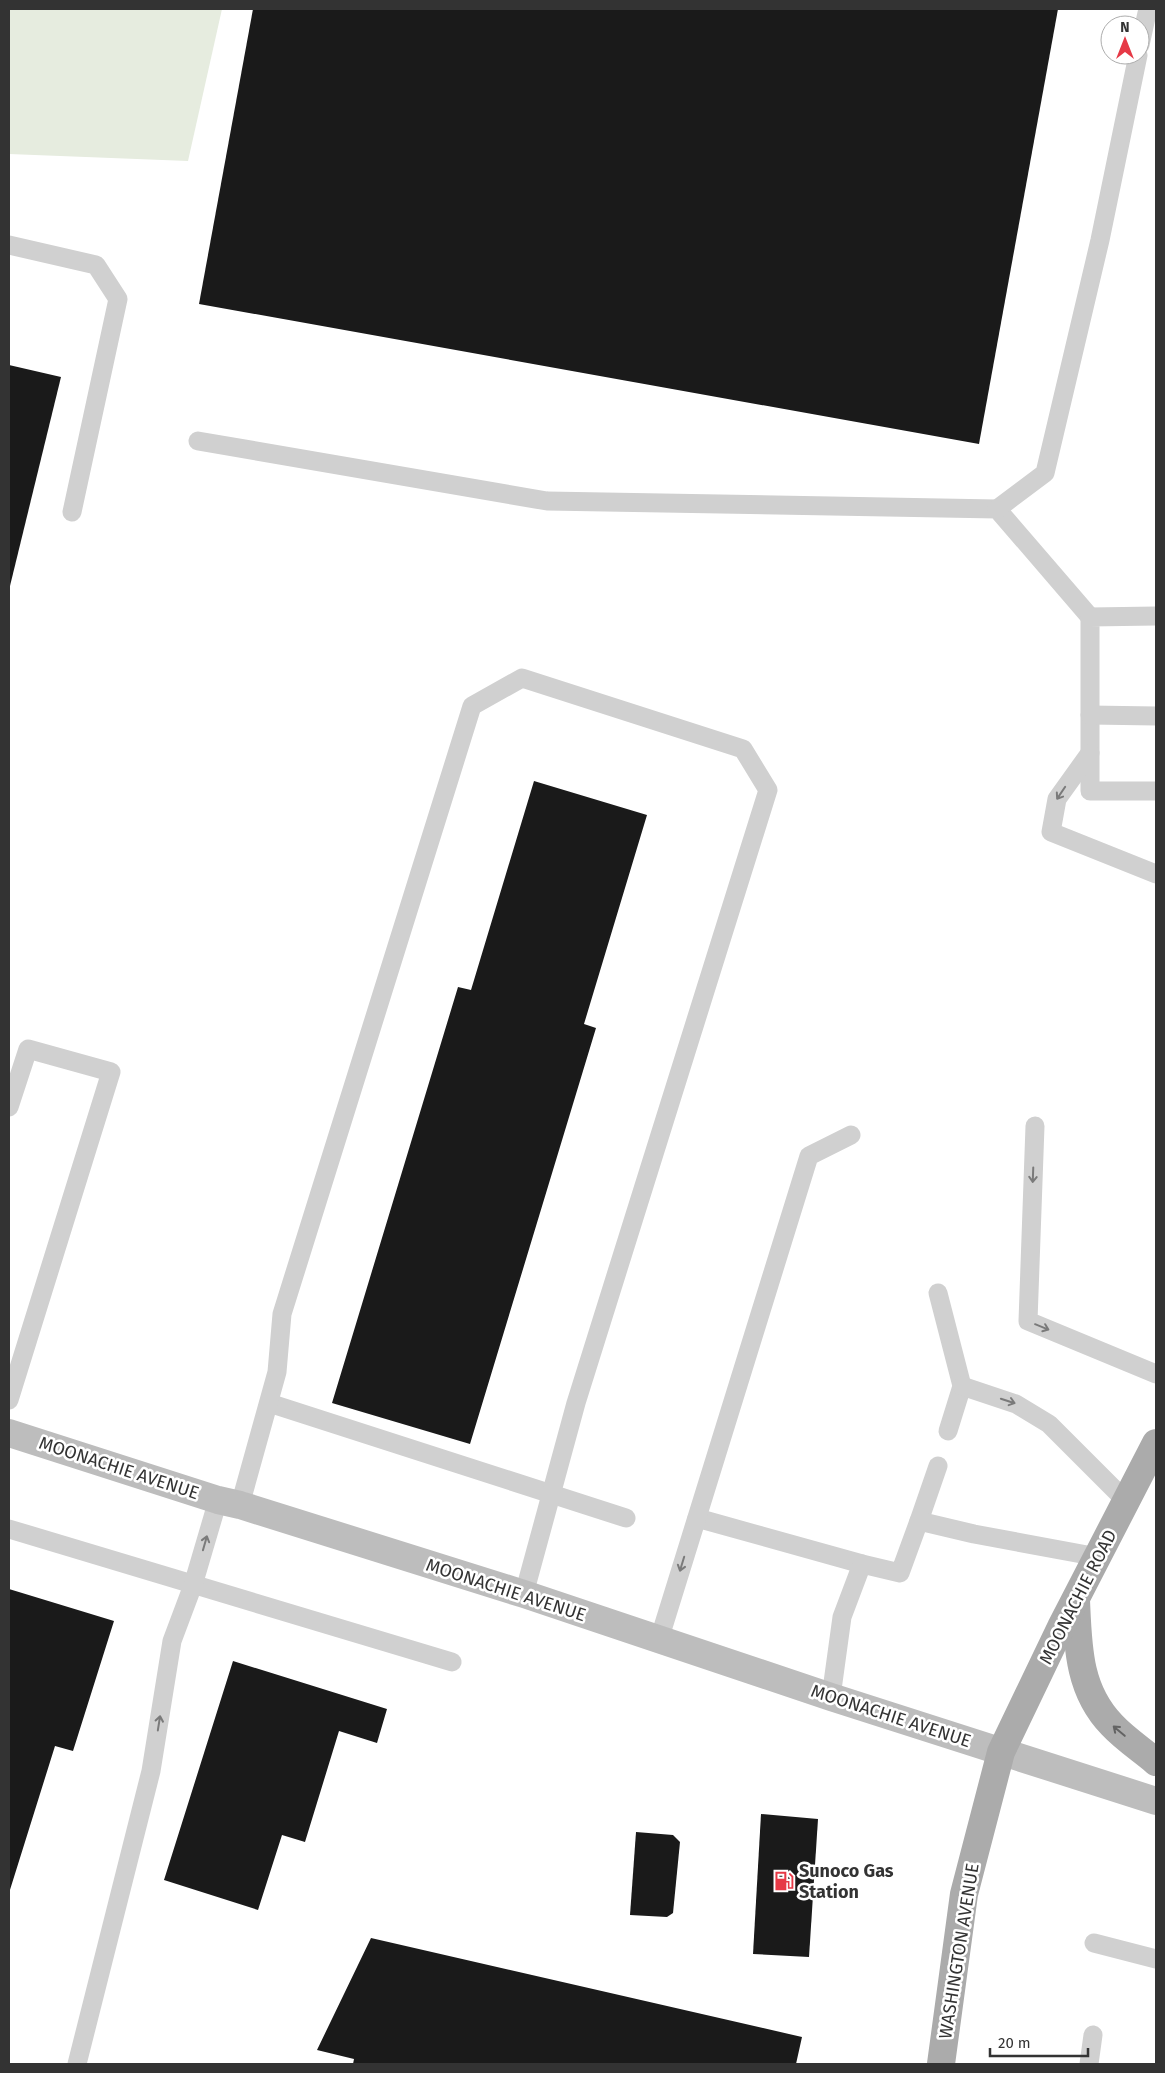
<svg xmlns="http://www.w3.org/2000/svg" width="1165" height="2073" viewBox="0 0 1165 2073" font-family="'Fira Sans',sans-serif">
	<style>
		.green { fill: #e6ecdf }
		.building { fill: #1a1a1a }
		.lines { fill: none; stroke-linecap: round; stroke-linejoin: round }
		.lane { stroke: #d0d0d0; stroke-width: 19 }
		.secondary { stroke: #bdbdbd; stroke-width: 28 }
		.primary { stroke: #ababab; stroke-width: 28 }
		.oneway { stroke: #7a7a7a }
		.oneway2 { stroke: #636363 }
		.labels { text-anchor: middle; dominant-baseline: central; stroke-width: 5; stroke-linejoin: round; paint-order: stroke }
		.street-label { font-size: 18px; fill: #333; stroke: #fff }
		.poi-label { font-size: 18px; font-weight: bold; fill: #333; stroke: #fff; text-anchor: start }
	</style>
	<rect width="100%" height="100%" fill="#fff"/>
	<path class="green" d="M9 9H222L188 161 9 154Z"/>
	<g class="building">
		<path d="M253 9H1058L979 444 199 304Z"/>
		<path d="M9 365 61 377 9 590Z"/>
		<path d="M534 781 647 815 584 1024 596 1028 470 1444 332 1403 458 987 471 990Z"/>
		<path d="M9 1589 114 1621 73 1751 55 1746 9 1893Z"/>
		<path d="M233 1661 387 1709 377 1743 339 1731 305 1842 282 1835 258 1910 164 1880Z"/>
		<path d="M761 1814 818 1819 809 1957 753 1954Z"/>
		<path d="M636 1832 673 1835 680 1842 673 1913 667 1917 630 1915Z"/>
		<path d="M371 1938 802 2037 796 2064H353L354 2059 317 2050Z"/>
	</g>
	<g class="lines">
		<g class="lane">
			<path d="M1140 45 1147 13"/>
			<path d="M9 245 96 265 118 299 72 512"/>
			<path d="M198 441 547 501 997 509 1090 617"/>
			<path d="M997 509 1045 473 1100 240 1138 55"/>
			<path d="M1156 616 1090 617V791H1156"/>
			<path d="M1090 715 1156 716"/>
			<path d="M1090 753 1057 799 1051 832 1156 874"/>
			<path d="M9 1107 28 1049 111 1072 9 1400"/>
			<path d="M1035 1126 1028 1321 1156 1374"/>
			<path d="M938 1293 962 1386 948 1431"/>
			<path d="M962 1386 1016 1404 1049 1424 1126 1501"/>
			<path d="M269 1403 626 1518"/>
			<path d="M240 1505 277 1372 282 1314 472 706 522 678 743 749 768 790 576 1403 524 1594"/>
			<path d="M697 1518 862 1564"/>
			<path d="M919 1521 938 1466"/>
			<path d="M9 1529 452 1662"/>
			<path d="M659 1640 809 1156 851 1135"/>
			<path d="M831 1697 842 1617 862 1564 900 1573 919 1521 974 1534 1098 1557"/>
			<path d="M1094 1943 1156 1959"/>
			<path d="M77 2064 151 1771 172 1641 193 1585 218 1500"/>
			<path d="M1089 2064 1093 2035"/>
		</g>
		<path class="secondary" d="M9 1433 218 1500 240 1505 524 1594 831 1697 1156 1801"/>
		<g class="primary">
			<path d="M1076 1600C1078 1646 1078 1690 1112 1725 1125 1739 1142 1750 1156 1762"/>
			<path d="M941 2064 964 1894 1001 1752 1061 1627 1156 1443"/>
		</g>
	</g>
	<defs><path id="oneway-shaft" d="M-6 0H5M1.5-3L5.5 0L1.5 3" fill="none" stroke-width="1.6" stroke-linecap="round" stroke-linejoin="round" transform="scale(1.25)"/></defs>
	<g class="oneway">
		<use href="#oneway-shaft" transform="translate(1061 793) rotate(124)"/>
		<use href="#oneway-shaft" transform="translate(1033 1175) rotate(92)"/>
		<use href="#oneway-shaft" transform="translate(1042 1327) rotate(22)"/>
		<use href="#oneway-shaft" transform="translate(1008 1401) rotate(18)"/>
		<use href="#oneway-shaft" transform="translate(205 1543) rotate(-74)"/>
		<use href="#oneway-shaft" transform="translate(682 1564) rotate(107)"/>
		<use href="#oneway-shaft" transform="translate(159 1723) rotate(-81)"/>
	</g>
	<use class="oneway2" href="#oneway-shaft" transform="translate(1119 1731) rotate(-140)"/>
	<defs>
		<symbol id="fuel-bare" viewBox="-9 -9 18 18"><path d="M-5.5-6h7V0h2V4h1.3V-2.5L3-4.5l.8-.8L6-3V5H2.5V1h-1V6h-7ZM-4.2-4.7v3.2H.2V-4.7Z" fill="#e63946" stroke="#fff" stroke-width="2.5" paint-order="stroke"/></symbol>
	</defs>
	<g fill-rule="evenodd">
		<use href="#fuel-bare" x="770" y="1867" width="28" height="28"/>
	</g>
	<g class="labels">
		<g class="street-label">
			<text transform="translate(119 1468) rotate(18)">MOONACHIE AVENUE</text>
			<text transform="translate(506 1590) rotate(18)">MOONACHIE AVENUE</text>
			<text transform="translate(1078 1597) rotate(-63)">MOONACHIE ROAD</text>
			<text transform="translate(891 1716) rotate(18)">MOONACHIE AVENUE</text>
			<text transform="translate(959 1951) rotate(-81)">WASHINGTON AVENUE</text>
		</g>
		<g class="poi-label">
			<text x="799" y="1871">Sunoco Gas<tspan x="799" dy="21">Station</tspan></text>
		</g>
	</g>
	<rect width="1165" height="2073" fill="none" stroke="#333333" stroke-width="20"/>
	<g transform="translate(1125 40)"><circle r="24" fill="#ffffff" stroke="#adadad"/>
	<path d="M0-4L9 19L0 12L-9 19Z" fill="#e63946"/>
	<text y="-8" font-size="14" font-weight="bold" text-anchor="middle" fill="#333333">N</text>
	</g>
	<path d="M990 2048v8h98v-8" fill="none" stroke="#333333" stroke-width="2.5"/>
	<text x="998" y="2048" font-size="15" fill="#333333" stroke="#ffffff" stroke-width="4" paint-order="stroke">20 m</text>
</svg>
